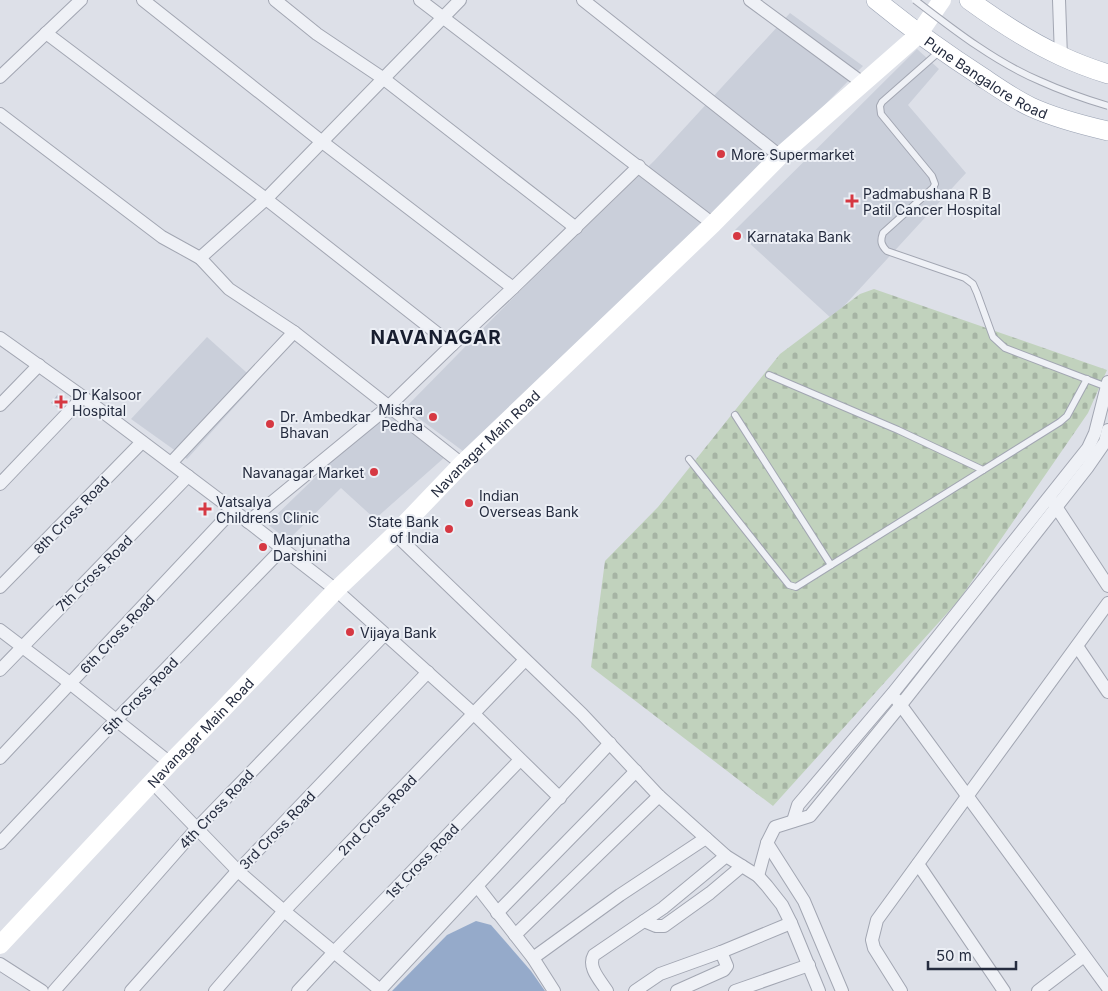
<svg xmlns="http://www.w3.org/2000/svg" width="1108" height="991" viewBox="0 0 1108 991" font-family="Inter,sans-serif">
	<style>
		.built { fill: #cacfda }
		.cemetery { fill: url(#cemetery-stones) }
		.water { fill: #95aaca }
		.building { fill: url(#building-hatch) }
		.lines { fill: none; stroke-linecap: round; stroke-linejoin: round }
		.service-casing { stroke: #a2a6b2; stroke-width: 8 }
		.minor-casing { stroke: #a2a6b2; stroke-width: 14 }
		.primary-casing { stroke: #9ba3b4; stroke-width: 20 }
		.service { stroke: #eff1f6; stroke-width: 6 }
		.minor { stroke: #eff1f6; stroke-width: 12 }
		.secondary { stroke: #fff; stroke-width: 18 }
		.primary { stroke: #fff; stroke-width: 19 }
		.service-bridge-casing { stroke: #a2a6b2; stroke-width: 8; stroke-linecap: butt }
		.service-bridge { stroke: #eff1f6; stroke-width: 6 }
		.poi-dot { fill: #d63842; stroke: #eceff5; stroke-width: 2 }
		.labels { text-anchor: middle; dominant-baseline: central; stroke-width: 4; stroke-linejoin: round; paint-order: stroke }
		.street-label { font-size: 14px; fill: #252c3f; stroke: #eceff5 }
		.poi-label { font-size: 14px; fill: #252c3f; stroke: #eceff5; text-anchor: start }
		.district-label { font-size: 19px; font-weight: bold; letter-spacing: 1px; fill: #181e2f; stroke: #eceff5 }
	</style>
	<defs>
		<pattern id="cemetery-stones" width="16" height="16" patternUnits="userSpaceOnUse" patternTransform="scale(1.25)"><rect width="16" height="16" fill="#c1d2bd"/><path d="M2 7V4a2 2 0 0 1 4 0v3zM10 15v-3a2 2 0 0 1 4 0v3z" fill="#a6b4a4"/></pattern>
		<pattern id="building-hatch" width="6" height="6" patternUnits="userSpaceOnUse" patternTransform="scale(1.25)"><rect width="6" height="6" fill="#b6bbc8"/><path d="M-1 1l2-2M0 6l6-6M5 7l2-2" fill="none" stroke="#9498a4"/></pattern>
	</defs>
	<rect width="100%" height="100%" fill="#dde0e8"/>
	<g class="built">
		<path d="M790 13 863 66 704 227 471 457 405 408 514 297 655 160Z"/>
		<path d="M917 49 939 69 908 105 966 173 832 319 735 230Z"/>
		<path d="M207 337 257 382 187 459 131 419Z"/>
		<path d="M388 407 446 456 375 519 341 488 288 540 267 524Z"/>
	</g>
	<path class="cemetery" d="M874 289 1107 370 1088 413 959 600 773 806 591 667 605 561 658 507 780 354 860 294Z"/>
	<path class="water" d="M476 921 491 925 531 971 545 991H392L447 935Z"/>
	<path class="building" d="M58 394 68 401 60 409 51 403Z"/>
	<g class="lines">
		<defs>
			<g id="service">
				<path d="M940 51 882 102 880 106 881 114 932 176 935 184 933 188 883 233C880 241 881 245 887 251L965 278 973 284 977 293 993 337 1005 348 1107 387"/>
				<path d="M769 375 898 430 983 470"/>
				<path d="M735 415 831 565"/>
				<path d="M689 459 789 585 796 587 1060 422 1067 416 1087 379"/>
			</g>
			<g id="minor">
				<path d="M143 0 321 141 513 288"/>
				<path d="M275 0 317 34 384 79 576 228"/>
				<path d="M420 0 713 224"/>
				<path d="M583 0 780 156"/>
				<path d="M750 0 864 84"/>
				<path d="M1059 0 1061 57"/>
				<path d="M46 33 266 199 452 345 388 407 248 522"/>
				<path d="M0 77 81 0"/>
				<path d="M0 114 162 237 200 258 229 289 294 332 462 464"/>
				<path d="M200 258 266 199 460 0"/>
				<path d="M0 338 83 397 233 510 336 590 474 714 560 798"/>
				<path d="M452 345 513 288 639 166"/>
				<path d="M0 405 39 365"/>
				<path d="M171 463 294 332"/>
				<path d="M0 484 83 397"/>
				<path d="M1053 502 1108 586"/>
				<path d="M395 534 582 714 659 796 726 856 758 876 767 886 782 905 791 923 819 991"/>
				<path d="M0 587 142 442"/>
				<path d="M0 630 71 684 170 763"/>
				<path d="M1077 646 1108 692"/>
				<path d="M0 670 188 476"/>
				<path d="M897 700 1108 988"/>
				<path d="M0 758 233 510"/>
				<path d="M152 782 238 871 284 911 380 990"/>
				<path d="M793 821 798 805 893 693 1088 448 1095 433 1108 382"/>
				<path d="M0 843 117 719 282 549"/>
				<path d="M767 843 804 901 842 991"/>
				<path d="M918 864 1004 991"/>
				<path d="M758 876 767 843 775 827 810 816 900 706 1087 468 1105 442 1108 430"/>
				<path d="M477 886 533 958 554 991"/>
				<path d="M497 913 636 771"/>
				<path d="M644 921 656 926H664L710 893 742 866"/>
				<path d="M515 935 659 796"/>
				<path d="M533 958 620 895 706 838"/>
				<path d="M0 964 42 991"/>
				<path d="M54 991 197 828 385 634"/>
				<path d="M131 991 233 876 428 672"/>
				<path d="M215 991 284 911 525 660"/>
				<path d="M298 991 334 952 520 760"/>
				<path d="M379 991 610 743"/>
				<path d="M607 991C600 980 587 967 594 955L663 908 726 856"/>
				<path d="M635 991 660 974 721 952 791 923"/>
				<path d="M677 991 724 970 727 966 721 952"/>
				<path d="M735 991 809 965"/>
				<path d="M901 991 874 948 872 940 877 920 1108 603"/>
				<path d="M1038 991 1084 956"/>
			</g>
			<g id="primary">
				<path id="s2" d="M876 0C910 28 945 53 982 77 997 87 1014 99 1031 107 1055 118 1082 125 1108 131"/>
				<path d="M969 0C998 21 1028 41 1061 56 1076 63 1092 69 1108 74"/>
			</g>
		</defs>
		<use href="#service" class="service-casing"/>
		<use href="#minor" class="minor-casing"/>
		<use href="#primary" class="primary-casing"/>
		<use href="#service" class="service"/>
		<use href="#minor" class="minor"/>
		<path class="secondary" id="s1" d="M0 945 170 763 223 709 336 590 395 534 462 464 713 224 780 156 918 35 942 0"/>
		<use href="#primary" class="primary"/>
		<defs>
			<path id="service-bridge" d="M915 0C954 30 995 62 1040 81 1062 91 1085 99 1108 106"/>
		</defs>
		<use href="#service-bridge" class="service-bridge-casing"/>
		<use href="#service-bridge" class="service-bridge"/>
	</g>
	<g class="poi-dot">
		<circle cx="721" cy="154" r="5"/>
		<path d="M849.5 193.5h5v5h5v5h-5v5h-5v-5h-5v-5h5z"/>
		<circle cx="737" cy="236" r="5"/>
		<path d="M58.5 394.5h5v5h5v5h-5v5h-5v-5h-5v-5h5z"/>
		<circle cx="433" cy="417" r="5"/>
		<circle cx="270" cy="424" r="5"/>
		<circle cx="374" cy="472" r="5"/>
		<circle cx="469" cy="503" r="5"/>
		<path d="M202.5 501.5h5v5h5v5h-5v5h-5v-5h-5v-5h5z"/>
		<circle cx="449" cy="529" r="5"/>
		<circle cx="263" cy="547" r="5"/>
		<circle cx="350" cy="632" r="5"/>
	</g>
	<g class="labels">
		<g class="street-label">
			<text stroke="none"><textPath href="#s2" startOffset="135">Pune Bangalore Road</textPath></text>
			<text stroke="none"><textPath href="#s1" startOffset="698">Navanagar Main Road</textPath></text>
			<text transform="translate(71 515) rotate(-46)">8th Cross Road</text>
			<text transform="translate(94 573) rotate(-45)">7th Cross Road</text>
			<text transform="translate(117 634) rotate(-47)">6th Cross Road</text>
			<text transform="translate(140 696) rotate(-46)">5th Cross Road</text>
			<text stroke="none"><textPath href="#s1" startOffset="292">Navanagar Main Road</textPath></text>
			<text transform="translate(216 809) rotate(-47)">4th Cross Road</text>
			<text transform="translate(377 815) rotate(-46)">2nd Cross Road</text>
			<text transform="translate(277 830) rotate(-46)">3rd Cross Road</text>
			<text transform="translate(422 861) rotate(-46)">1st Cross Road</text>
		</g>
		<g class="poi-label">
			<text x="731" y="154">More Supermarket</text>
			<text x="863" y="193">Padmabushana R B<tspan x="863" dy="16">Patil Cancer Hospital</tspan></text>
			<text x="747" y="236">Karnataka Bank</text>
			<text x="72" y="394">Dr Kalsoor<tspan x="72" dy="16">Hospital</tspan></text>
			<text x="423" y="409" text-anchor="end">Mishra<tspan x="423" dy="16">Pedha</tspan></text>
			<text x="280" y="416">Dr. Ambedkar<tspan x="280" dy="16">Bhavan</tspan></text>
			<text x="364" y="472" text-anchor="end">Navanagar Market</text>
			<text x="479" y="495">Indian<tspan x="479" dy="16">Overseas Bank</tspan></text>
			<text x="216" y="501">Vatsalya<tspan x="216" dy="16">Childrens Clinic</tspan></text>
			<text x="439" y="521" text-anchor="end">State Bank<tspan x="439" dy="16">of India</tspan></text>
			<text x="273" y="539">Manjunatha<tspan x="273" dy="16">Darshini</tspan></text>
			<text x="360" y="632">Vijaya Bank</text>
		</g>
		<g class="district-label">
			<text x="436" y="337">NAVANAGAR</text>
		</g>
	</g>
	<path d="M928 961v8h88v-8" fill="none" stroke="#252c3f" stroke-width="2.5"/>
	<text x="936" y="961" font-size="15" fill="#252c3f" stroke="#eceff5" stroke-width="4" paint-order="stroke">50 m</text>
</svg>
